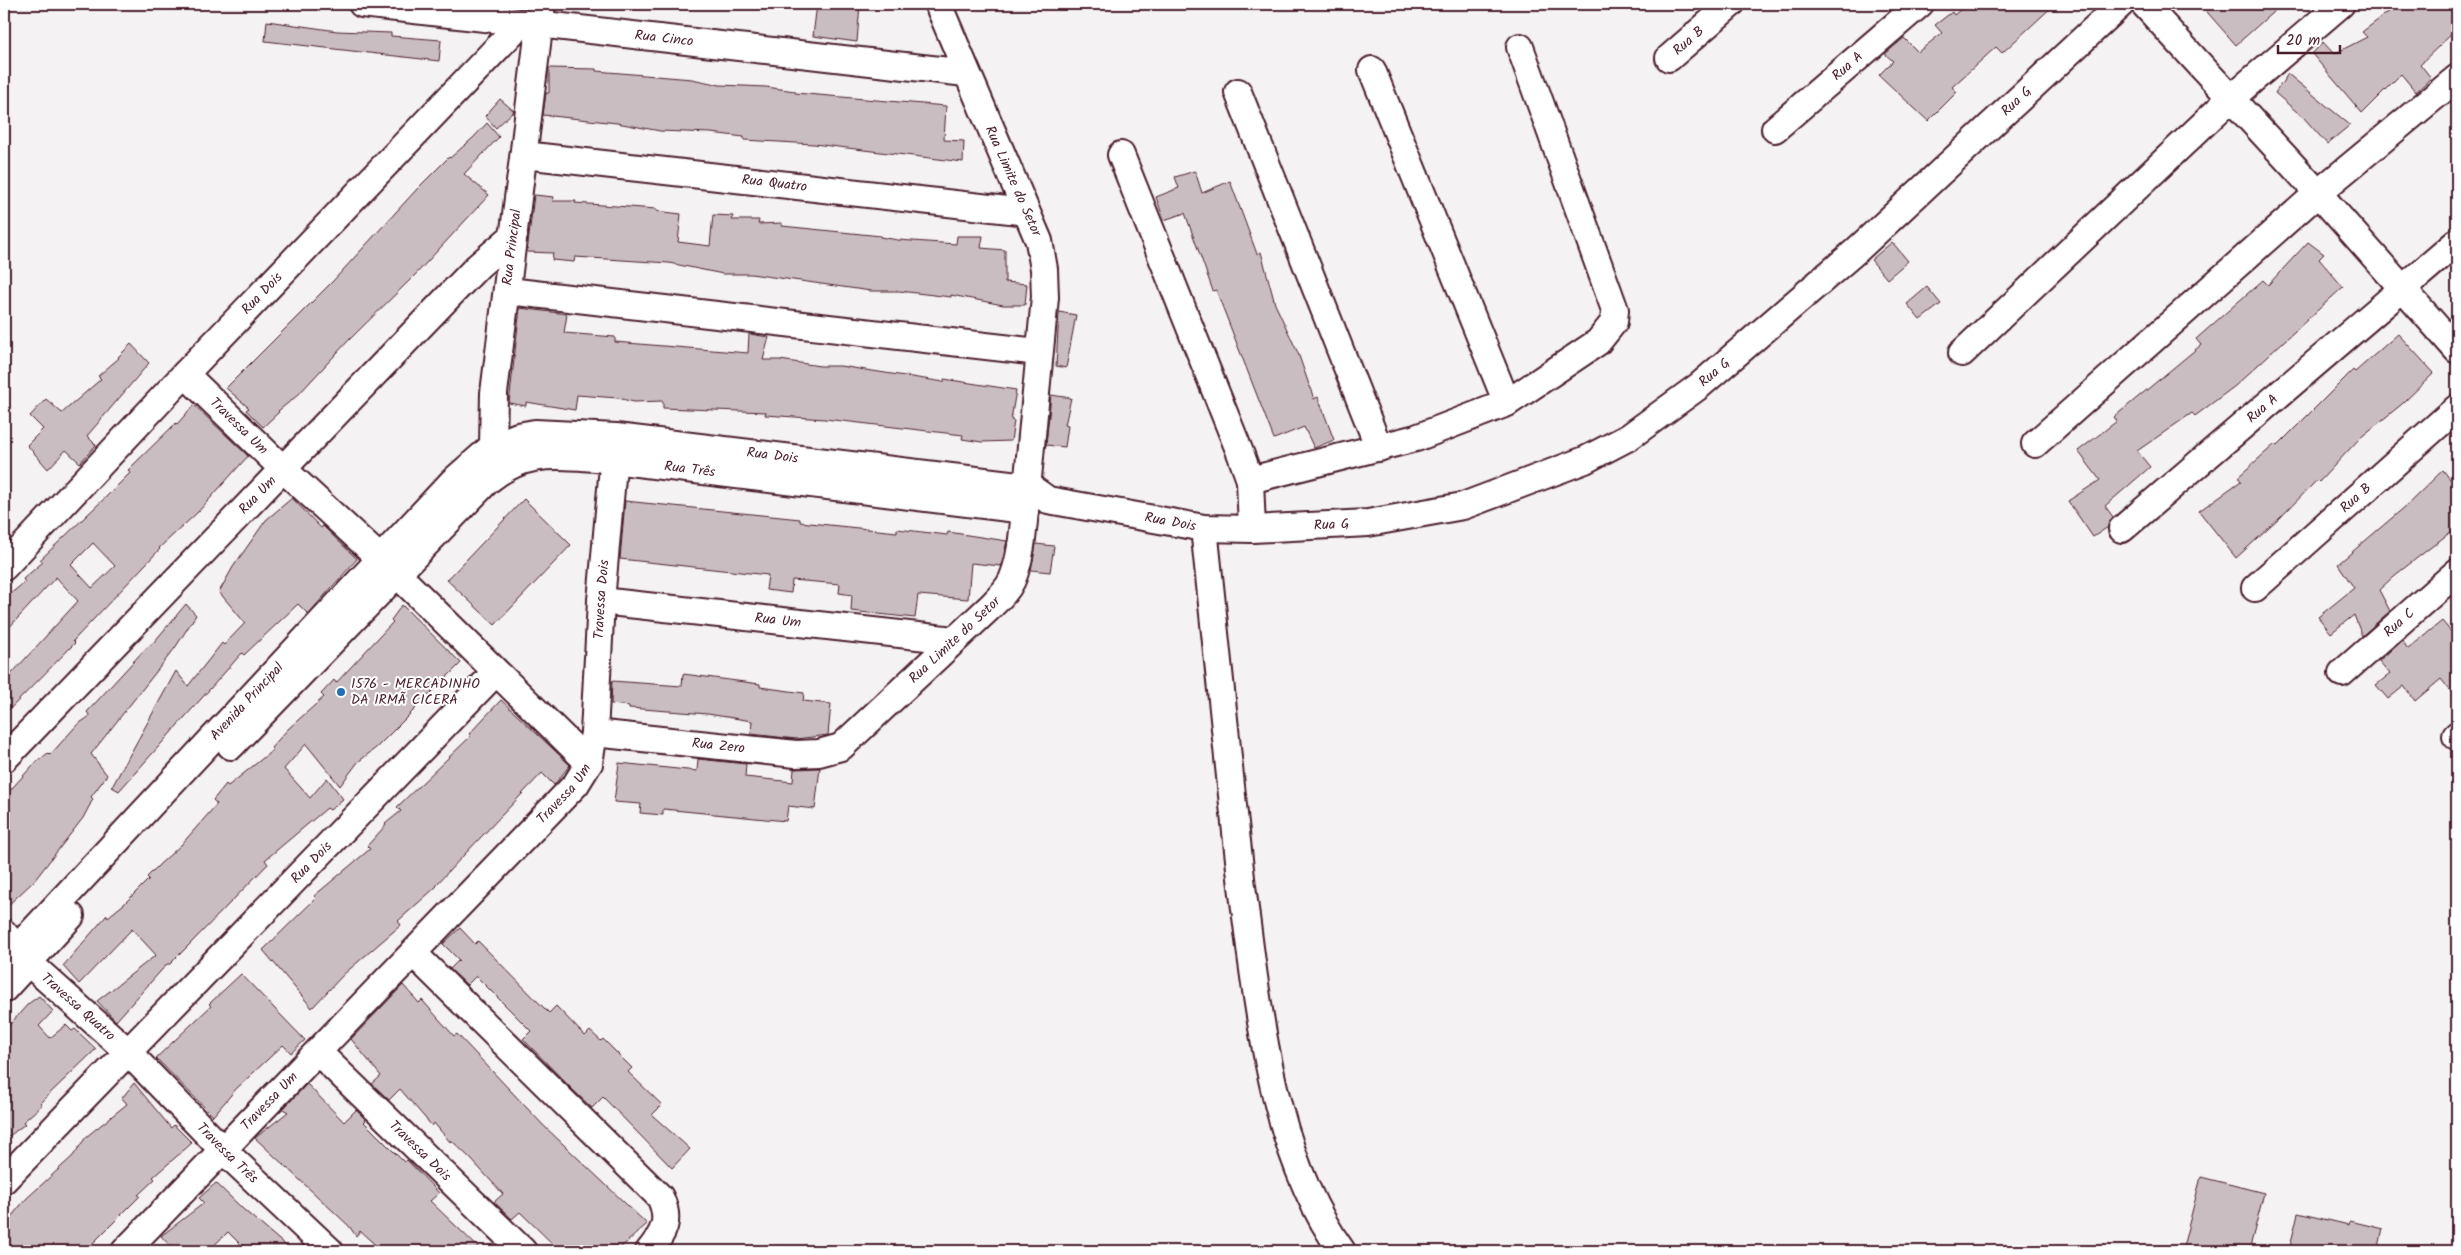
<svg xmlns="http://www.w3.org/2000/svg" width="2461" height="1255" viewBox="0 0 2461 1255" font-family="Kalam,sans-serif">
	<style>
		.building { fill: #cabdc1; stroke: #4a1f2b; fill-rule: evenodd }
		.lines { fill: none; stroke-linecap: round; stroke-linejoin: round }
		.minor-casing { stroke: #4a1f2b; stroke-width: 30 }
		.minor { stroke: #fff; stroke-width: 26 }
		.poi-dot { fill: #1f6fb2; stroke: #fff; stroke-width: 2 }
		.labels { text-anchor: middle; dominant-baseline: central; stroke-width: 4; stroke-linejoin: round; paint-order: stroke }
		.street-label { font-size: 14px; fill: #4a1f2b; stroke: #fff }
		.poi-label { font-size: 14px; fill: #4a1f2b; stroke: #fff; text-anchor: start }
	</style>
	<rect width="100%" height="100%" fill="#f4f2f2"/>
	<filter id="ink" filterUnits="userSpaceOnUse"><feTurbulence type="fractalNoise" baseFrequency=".02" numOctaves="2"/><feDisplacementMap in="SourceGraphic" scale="10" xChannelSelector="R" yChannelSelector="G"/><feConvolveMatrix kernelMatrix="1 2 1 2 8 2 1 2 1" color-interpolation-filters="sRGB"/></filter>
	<g filter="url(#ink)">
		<g class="building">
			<path d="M817 4H860L857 42 813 36Z"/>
			<path d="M1967 4H2055L2002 53 1996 47 1952 87 1957 92 1928 121 1879 75 1893 61 1885 54 1904 38 1918 52 1942 33 1935 25 1952 12 1954 15Z"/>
			<path d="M2200 4H2282L2236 45Z"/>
			<path d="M2399 4H2457V29L2420 64 2431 78 2416 92 2401 74 2362 113 2312 54 2323 42 2334 54 2367 37 2362 32Z"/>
			<path d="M267 21 337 31 391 33V36L441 40 439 61 265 41Z"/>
			<path d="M549 68 596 69V71L692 79 720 85 766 87 795 91V93L946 106 944 140 964 141 963 162 814 144 744 140V137L711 133 660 131 617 123 543 115 546 93H549Z"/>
			<path d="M2288 74 2350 125 2327 144 2304 118 2275 93Z"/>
			<path d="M500 99 514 111 496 128 485 116Z"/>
			<path d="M487 123 499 137 464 174 489 195 415 275 348 341 298 395 278 411 279 412 263 427 246 410 249 408 226 388 333 281 417 189 449 157 450 158 473 138Z"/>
			<path d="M1195 171 1202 193 1230 181 1257 254 1261 252 1275 304 1298 353 1314 399 1318 397 1334 440 1314 448 1304 427 1274 439 1216 290 1213 291 1185 213 1164 220 1156 197 1179 188 1175 177Z"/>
			<path d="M534 195 554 197 553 201H576L575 203 656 209V211L681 214 678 242 710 246 713 215 733 216 732 220H759L758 224 782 223V226L881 236 880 237 898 240 956 244 957 236H983L981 248 1005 250V282L1027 284 1025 305H1003L951 295V297L899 291H871L751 274H723L669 263 575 257 574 262 552 260 553 253 527 252Z"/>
			<path d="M1892 242 1908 261 1887 279 1871 260Z"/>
			<path d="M2308 242 2324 254 2319 259 2343 287 2235 386 2195 416 2192 413 2137 451 2150 467 2105 506 2113 517 2108 527 2093 537 2068 501 2100 480 2078 451 2117 421 2114 417 2201 345 2196 339 2263 280 2268 285Z"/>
			<path d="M1927 287 1941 304 1920 320 1907 304Z"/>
			<path d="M520 308 567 314 564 333 615 337V342L748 353 749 334 769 337 763 360H780L820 366H840L944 382V379L1016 390 1011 420 1014 421 1011 441 982 442 962 439 963 435 825 419 765 415 766 412 663 408V401L634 402 618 398 577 395 575 410 526 402V406L509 403Z"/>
			<path d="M1059 312 1076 315 1066 368 1056 366Z"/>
			<path d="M2398 334 2434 373 2402 404 2360 438 2319 482 2317 480 2279 519 2236 558 2199 511 2241 481 2238 477 2275 444 2277 446 2353 370 2355 372Z"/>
			<path d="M131 344 149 363 87 436 96 445 80 463 66 450 48 469 27 445 43 429 30 416 46 399 62 413 101 379 98 376 119 358 118 357Z"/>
			<path d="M1051 395 1071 398 1065 425 1068 426 1065 447 1046 445Z"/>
			<path d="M194 405 248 456 198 512 159 548 160 549 73 641 75 643 4 715V682L78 601 56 577 4 633V599L25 582 23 579 43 562 40 560 107 496 130 473 128 470 176 423 177 424ZM93 543 115 566 92 588 71 565Z"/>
			<path d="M2443 470 2457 488V527L2394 576 2379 590 2390 611 2362 636 2354 615 2331 633 2318 617 2354 588 2338 564 2406 506Z"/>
			<path d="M292 498 321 528 323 526 357 559 308 614 298 604 244 655 242 653 119 791 112 787 176 671 188 686 222 643 224 645 245 623 219 592 233 567 266 520Z"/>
			<path d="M524 499 571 545 495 625 447 580Z"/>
			<path d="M625 501 800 519V522L897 532V529L947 535 948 532 1007 541 1001 566 971 563 968 599 918 595 915 618 851 611 852 595 839 593 840 584 792 580 791 593 766 590 768 575 620 559Z"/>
			<path d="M1036 544 1054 546 1050 572 1031 570Z"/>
			<path d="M186 604 196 615 175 648 91 754 107 775 91 797 93 799 83 818 34 881 4 909V797L33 765 48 753 50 755 77 725 90 716 87 712 144 650 154 642Z"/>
			<path d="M402 605 461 663 377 747 358 762 340 786 306 744 284 769 310 798 327 778 343 799 330 810 327 808 265 860 268 864 187 947 170 964H167L116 1021 97 1001 156 955 132 929 79 984 63 966 107 915 108 917 124 904 149 879 147 877 161 863 181 845 217 804 213 800 226 784 228 786 273 750 271 748 288 729 324 697 321 694 334 680 336 683 393 622 391 620Z"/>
			<path d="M2442 621 2457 639V699L2441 679 2415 701 2404 686 2388 699 2376 685 2390 674 2379 661 2402 640 2408 649Z"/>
			<path d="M683 674 760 684V687L804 693 803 701 831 704 828 735 796 739 751 734 752 721 708 714 629 708V706L611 704 612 681 682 686Z"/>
			<path d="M501 700 570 765 554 785 542 773 463 856 436 885 437 886 398 921 401 925 344 974 312 1008 263 950 316 898 314 896 370 849 367 846 386 825 385 824 401 811 397 807 471 736 469 734Z"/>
			<path d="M698 759 746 764 745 777 793 782 794 769 820 768 815 809 788 806 786 821 663 809V815L640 813 641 804 614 802 619 763 697 771Z"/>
			<path d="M460 928 475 944 478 941 549 1013 556 1006 585 1036 590 1031 601 1041 603 1039 632 1068 628 1072 662 1105 652 1115 690 1149 672 1168 603 1097 592 1108 573 1090 523 1039 531 1031 476 976 467 985 450 969 459 960 443 944Z"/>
			<path d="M241 974 305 1040 291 1053 283 1045 236 1089 213 1116 156 1058 211 1006 209 1004Z"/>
			<path d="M403 985 419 1003 422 1000 454 1036 457 1034 543 1125 647 1224 617 1251H560L520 1212 512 1219 494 1202 503 1194 470 1158 451 1140 450 1142 434 1123 432 1126 400 1089 389 1100 372 1084 381 1076 351 1039Z"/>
			<path d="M39 996 53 1011 39 1026 50 1038 66 1025 72 1031 75 1029 96 1049 40 1103 42 1105 23 1122 25 1124 4 1140V1031L28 1004Z"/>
			<path d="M134 1083 171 1128 174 1125 192 1143 153 1177 155 1179 138 1195 140 1196 85 1251H4V1225L26 1199 73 1156 86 1137 127 1104 122 1098Z"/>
			<path d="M307 1084 344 1122 356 1110 366 1120 364 1122 404 1162 407 1160 439 1193 430 1201 482 1251H382L360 1231 356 1236 349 1226 255 1138 288 1112 283 1109Z"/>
			<path d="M2201 1177 2264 1193 2249 1251H2182Z"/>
			<path d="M216 1183 244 1210 292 1251H247L228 1232 208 1251H175L161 1236 204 1203 199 1198Z"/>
			<path d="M2298 1213 2349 1225 2350 1221 2383 1229 2378 1251H2289Z"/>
		</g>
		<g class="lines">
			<defs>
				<g id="minor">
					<path id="s1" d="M362 4 966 73"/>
					<path d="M2144 4 2318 193 2457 350"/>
					<path id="s2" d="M1669 58 1731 4"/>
					<path d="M1372 70 1507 403"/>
					<path d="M1238 92 1379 448"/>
					<path id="s3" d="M1775 129 1920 4"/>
					<path id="s4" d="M524 155 1026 212"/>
					<path d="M1121 155 1241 455 1250 480 1252 529"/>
					<path d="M508 291 1038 352"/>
					<path d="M1962 353 2230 99 2341 4"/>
					<path id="s5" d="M185 374 282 468 397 574 589 763"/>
					<path d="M2035 444 2318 193 2457 78"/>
					<path id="s6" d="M501 460 493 446 494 393 542 4"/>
					<path d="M1250 480 1416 438 1507 403 1598 342 1614 322 1615 310 1520 47"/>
					<path d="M1204 528C1214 620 1223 713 1233 805 1238 855 1244 905 1251 955 1264 1053 1283 1169 1342 1251"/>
					<path id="s7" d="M2122 529 2457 242"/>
					<path id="s8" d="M4 567 185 374 522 22"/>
					<path id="s9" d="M2255 588 2457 408"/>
					<path id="s10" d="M601 601 954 640"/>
					<path id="s11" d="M2342 673 2457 572"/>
					<path id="s12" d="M594 733 796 754 819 753 841 747 989 608C998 599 1007 591 1012 580 1021 559 1023 532 1025 510L1045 297 1044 269 1039 241 938 4"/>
					<path d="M2456 736 2457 735"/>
					<path id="s13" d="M231 746 487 481C524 451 551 455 596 458L1025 510"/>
					<path id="s14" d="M4 759 478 266 514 235"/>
					<path id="s15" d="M4 933 29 963 127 1051 223 1150 330 1251"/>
					<path d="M414 954 660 1197C671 1220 664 1233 649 1251"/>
					<path id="s16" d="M4 962 452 482 493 446 518 436 535 433 616 437 1028 486 1048 500 1204 528 1252 529 1368 523 1463 506 1585 460 1629 437 1699 386 1857 250 2121 4"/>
					<path d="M4 989 71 916"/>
					<path id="s17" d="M318 1052 523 1251"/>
					<path id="s18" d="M4 1180 495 673"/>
					<path id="s19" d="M125 1251 576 784 589 763 594 733 601 601 615 444"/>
				</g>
			</defs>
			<use href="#minor" class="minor-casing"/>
			<use href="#minor" class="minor"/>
		</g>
	</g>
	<circle class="poi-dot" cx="341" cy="692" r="5"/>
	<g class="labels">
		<g class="street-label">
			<text stroke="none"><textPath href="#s1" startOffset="304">Rua Cinco</textPath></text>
			<text stroke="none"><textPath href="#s2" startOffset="26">Rua B</textPath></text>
			<text stroke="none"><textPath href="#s3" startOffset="96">Rua A</textPath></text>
			<text stroke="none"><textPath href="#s16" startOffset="2388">Rua G</textPath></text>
			<text transform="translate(1013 181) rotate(66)">Rua Limite do Setor</text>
			<text stroke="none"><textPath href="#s4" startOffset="252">Rua Quatro</textPath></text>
			<text stroke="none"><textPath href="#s6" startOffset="216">Rua Principal</textPath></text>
			<text stroke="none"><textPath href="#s8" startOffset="376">Rua Dois</textPath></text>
			<text stroke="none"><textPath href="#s16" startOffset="1982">Rua G</textPath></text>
			<text stroke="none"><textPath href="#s7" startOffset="185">Rua A</textPath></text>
			<text stroke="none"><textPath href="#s5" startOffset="75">Travessa Um</textPath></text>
			<text stroke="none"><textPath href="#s16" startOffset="994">Rua Dois</textPath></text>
			<text stroke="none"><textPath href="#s13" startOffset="578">Rua Três</textPath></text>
			<text stroke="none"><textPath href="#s14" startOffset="366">Rua Um</textPath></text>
			<text stroke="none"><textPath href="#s9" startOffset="135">Rua B</textPath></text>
			<text stroke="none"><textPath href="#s16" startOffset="1400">Rua Dois</textPath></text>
			<text stroke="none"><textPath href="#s16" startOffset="1562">Rua G</textPath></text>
			<text stroke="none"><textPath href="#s19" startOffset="838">Travessa Dois</textPath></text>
			<text stroke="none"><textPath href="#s10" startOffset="178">Rua Um</textPath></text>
			<text stroke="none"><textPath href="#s11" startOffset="76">Rua C</textPath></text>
			<text stroke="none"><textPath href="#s12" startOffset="405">Rua Limite do Setor</textPath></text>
			<text stroke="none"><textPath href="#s16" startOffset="356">Avenida Principal</textPath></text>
			<text stroke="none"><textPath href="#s12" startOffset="125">Rua Zero</textPath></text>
			<text stroke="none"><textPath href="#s19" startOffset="634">Travessa Um</textPath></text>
			<text stroke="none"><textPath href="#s18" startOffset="442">Rua Dois</textPath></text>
			<text stroke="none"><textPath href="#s15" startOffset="105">Travessa Quatro</textPath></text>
			<text stroke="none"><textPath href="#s19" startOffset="208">Travessa Um</textPath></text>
			<text stroke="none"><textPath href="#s17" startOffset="142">Travessa Dois</textPath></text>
			<text stroke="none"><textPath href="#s15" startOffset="314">Travessa Três</textPath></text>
		</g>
		<g class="poi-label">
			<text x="351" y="684">1576 - MERCADINHO<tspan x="351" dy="16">DA IRMÃ CICERA</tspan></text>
		</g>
	</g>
	<rect width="2461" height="1255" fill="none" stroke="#fff" stroke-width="20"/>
	<rect x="10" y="10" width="2441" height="1235" fill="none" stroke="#4a1f2b" stroke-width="2" filter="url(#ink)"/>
	<path d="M2278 45v8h62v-8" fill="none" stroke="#4a1f2b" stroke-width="2.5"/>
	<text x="2286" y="45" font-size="15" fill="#4a1f2b" stroke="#ffffff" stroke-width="4" paint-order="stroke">20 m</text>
</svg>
